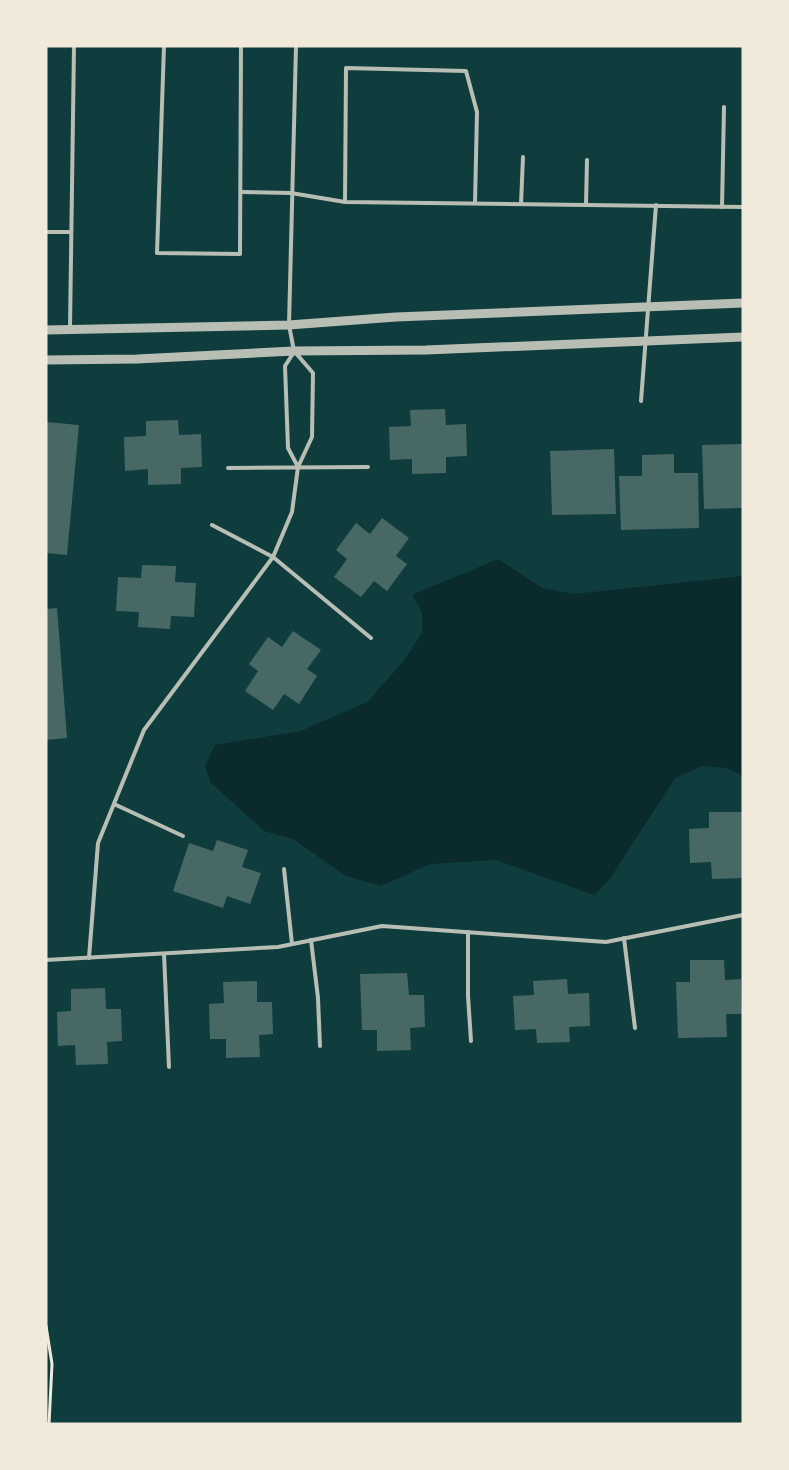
<svg xmlns="http://www.w3.org/2000/svg" width="789" height="1470" viewBox="0 0 789 1470" font-family="Raleway,sans-serif">
	<style>
		.water { fill: #0a2a2b }
		.building { fill: #486865 }
		.lines { fill: none; stroke-linecap: round; stroke-linejoin: round }
		.path { stroke: #f1e9da; stroke-width: 3 }
		.service { stroke: #b8beb3; stroke-width: 4 }
		.tertiary { stroke: #b8beb3; stroke-width: 9 }
	</style>
	<rect width="100%" height="100%" fill="#0f3d3e"/>
	<path class="water" d="M498 559 542 588 574 594 743 576V776L727 768 702 766 675 778 609 880 594 895 496 860 430 864 381 886 346 876 293 839 264 831 210 782 205 765 215 745 301 731 367 702 404 661 422 632V612L412 595Z"/>
	<g class="building">
		<path d="M445 409 446 425 466 424 467 456 446 457V473L412 474V459L390 460 389 427 411 426 410 410Z"/>
		<path d="M178 420 179 435 201 434 202 467 181 468V484L148 485V469L125 471 124 437 146 436V421Z"/>
		<path d="M46 422 79 425 67 555 46 553Z"/>
		<path d="M743 444V508L704 509 702 445Z"/>
		<path d="M614 449 616 514 552 515 550 451Z"/>
		<path d="M674 454V473H698L699 528 621 530 619 476H642V455Z"/>
		<path d="M382 518 409 538 396 556 407 564 387 591 374 581 361 597 334 577 347 559 336 550 356 523 370 534Z"/>
		<path d="M142 565 176 566 175 582 196 583 194 617 171 616 170 629 138 627 139 612 116 611 118 577 141 578Z"/>
		<path d="M57 608 67 738 46 740V609Z"/>
		<path d="M293 631 321 650 307 669 317 676 299 704 284 694 273 710 245 691 258 671 249 664 268 637 282 647Z"/>
		<path d="M709 812H743V878L712 879 711 862 690 863 689 829 709 828Z"/>
		<path d="M217 840 248 850 242 867 261 873 250 904 227 896 223 908 173 891 189 843 213 851Z"/>
		<path d="M690 960H724L725 980 741 979 742 1014H726L727 1037 678 1038 676 982H690Z"/>
		<path d="M407 973 409 995H424L425 1027 410 1028 411 1050 377 1051V1030H362L360 974Z"/>
		<path d="M567 979 568 994 589 993 590 1026 569 1027 570 1042 537 1043 536 1029 515 1030 513 996 534 995 533 981Z"/>
		<path d="M257 981V1002H272L273 1034 259 1035 260 1057 226 1058V1039H210L209 1004 224 1003 223 982Z"/>
		<path d="M105 988 106 1009H121L122 1041 107 1042 108 1064 76 1065 75 1045 58 1046 57 1012 71 1011V989Z"/>
	</g>
	<g class="lines">
		<path class="path" d="M46 1326 52 1364 49 1424"/>
		<g class="service">
			<path d="M164 46 157 253 240 254 241 46"/>
			<path d="M241 192 291 193 345 202"/>
			<path d="M475 203 477 112 466 71 346 68 345 202 743 207"/>
			<path d="M521 204 523 157"/>
			<path d="M586 205 587 160"/>
			<path d="M722 207 724 107"/>
			<path d="M46 232H71"/>
			<path d="M70 328 74 46"/>
			<path d="M294 352 285 366 288 448 298 467"/>
			<path d="M641 401 656 205"/>
			<path d="M228 468 368 467"/>
			<path d="M212 525 273 557 371 638"/>
			<path d="M114 804 183 836"/>
			<path d="M284 869 292 944"/>
			<path d="M468 932V996L471 1041"/>
			<path d="M624 938 635 1028"/>
			<path d="M311 940 318 998 320 1046"/>
			<path d="M164 954 169 1067"/>
			<path d="M89 958 98 843 144 730 273 557 292 512 298 467 312 437 313 373 294 351 289 325 296 46"/>
			<path d="M46 960 278 947 382 926 606 942 743 915"/>
		</g>
		<g class="tertiary">
			<path d="M46 330 289 325 396 317 743 303"/>
			<path d="M46 360 137 359 294 351 426 350 743 337"/>
		</g>
	</g>
	<rect width="789" height="1470" fill="none" stroke="#f1e9da" stroke-width="95"/>
</svg>
